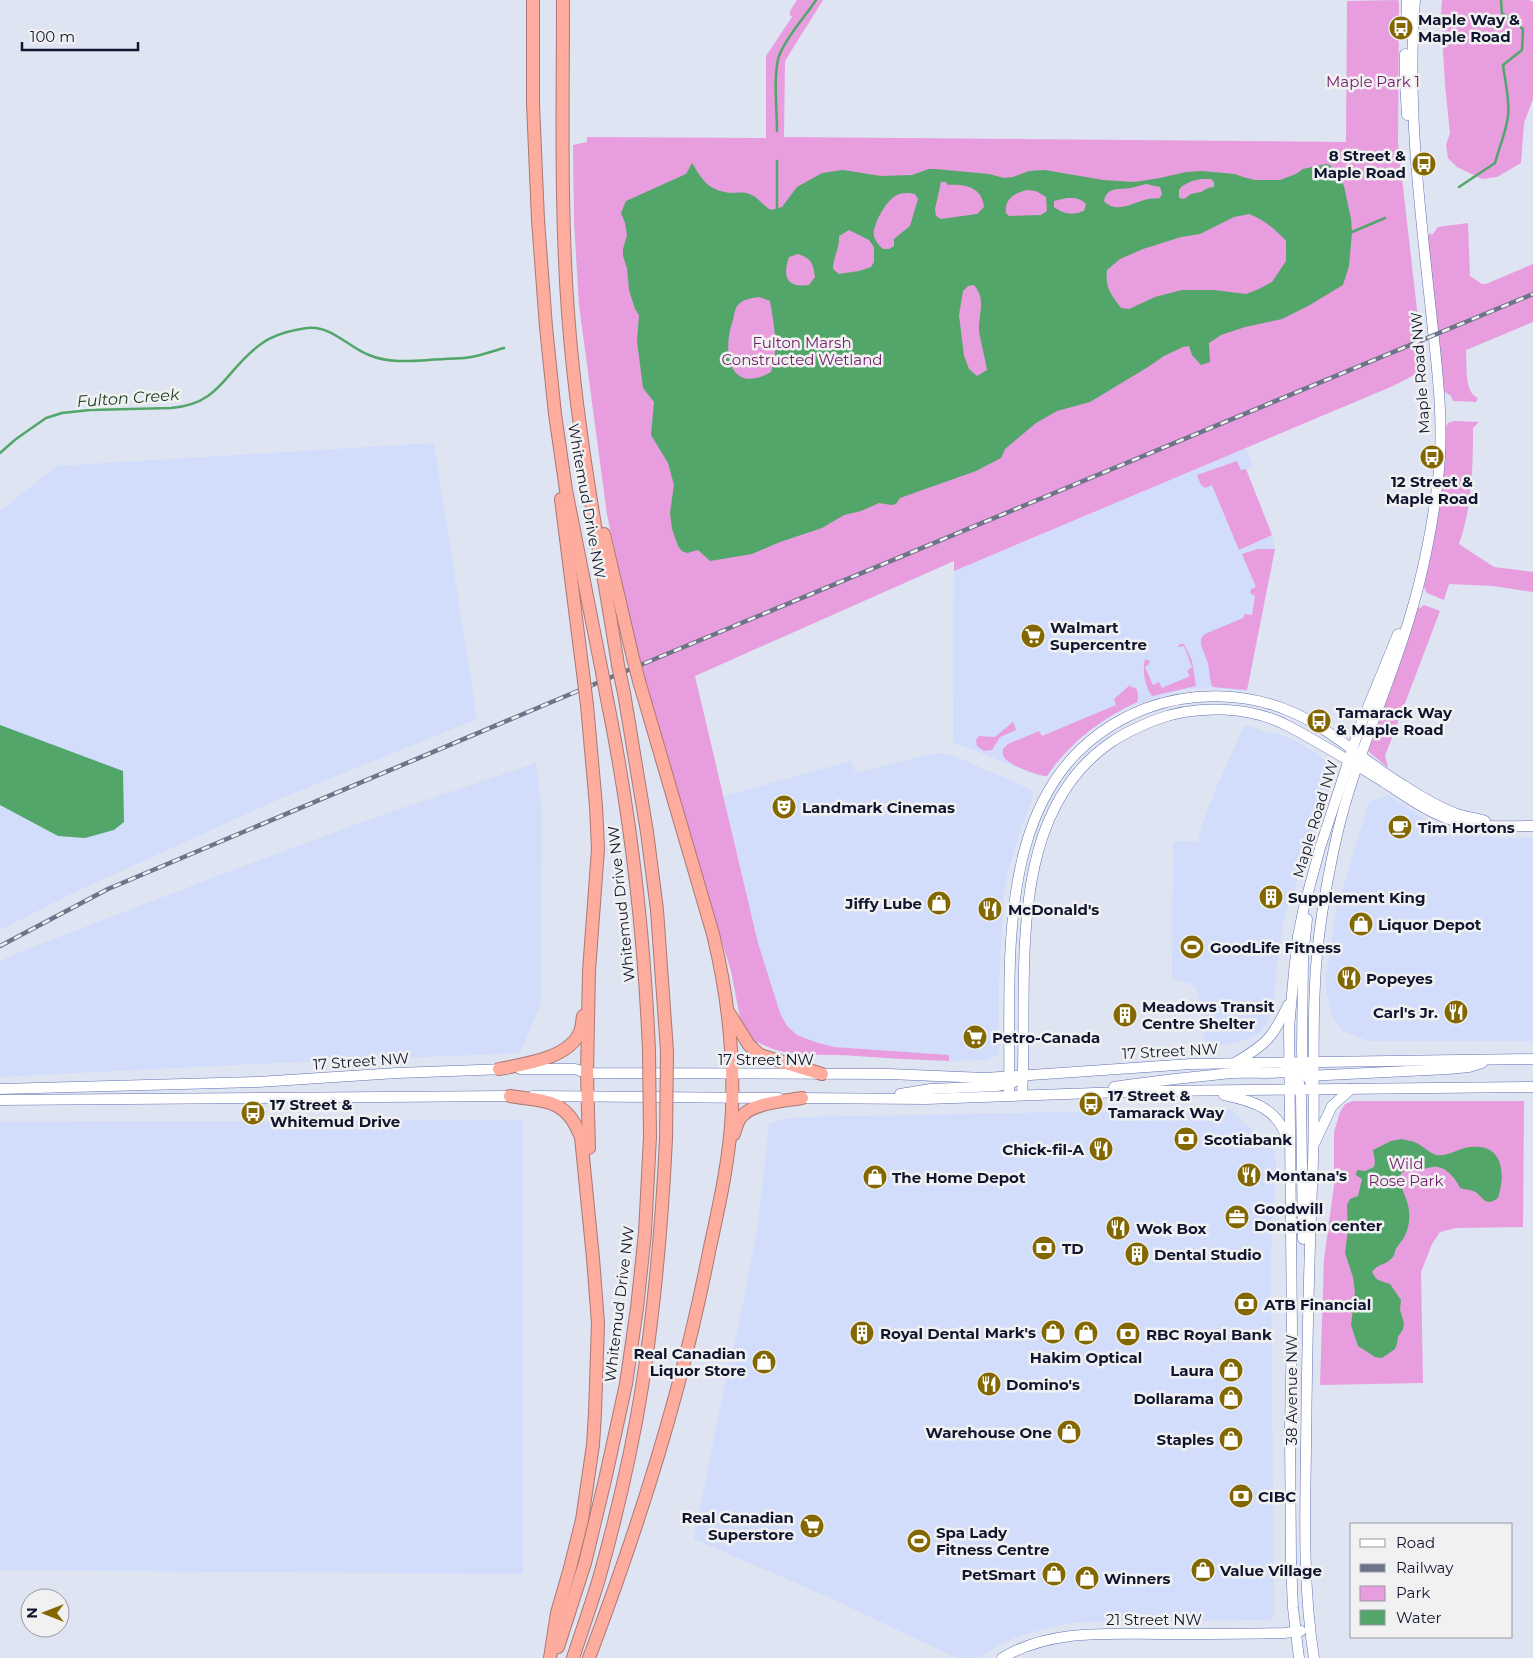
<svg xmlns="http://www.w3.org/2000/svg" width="1533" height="1658" viewBox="0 0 1533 1658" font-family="Montserrat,sans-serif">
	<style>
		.built { fill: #d2dcfb }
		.green { fill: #e79dde }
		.water { fill: #52a66a; fill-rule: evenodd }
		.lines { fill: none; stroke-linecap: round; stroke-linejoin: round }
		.stream { stroke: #52a66a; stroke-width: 2.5 }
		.secondary-casing { stroke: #6173b3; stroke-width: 11 }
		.highway-casing { stroke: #ab7876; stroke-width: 14 }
		.secondary { stroke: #fff; stroke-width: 10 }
		.highway { stroke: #feac9d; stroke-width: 12 }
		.rail-casing { stroke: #6e7488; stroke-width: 4.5 }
		.rail { stroke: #f1f1f1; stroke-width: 2.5; stroke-dasharray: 8; stroke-linecap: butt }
		.highway-bridge-casing { stroke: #ab7876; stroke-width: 14; stroke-linecap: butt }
		.highway-bridge { stroke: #feac9d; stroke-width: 12 }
		.labels { text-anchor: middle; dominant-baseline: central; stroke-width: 5; stroke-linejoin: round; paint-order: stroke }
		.poi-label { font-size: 15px; font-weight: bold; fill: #10162f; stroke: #f1f1f1; text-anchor: start }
		.park-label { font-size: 15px; fill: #75206f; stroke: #f1f1f1 }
		.street-label { font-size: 15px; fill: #10162f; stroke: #f1f1f1 }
		.water-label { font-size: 16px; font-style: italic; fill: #183b22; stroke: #f1f1f1 }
	</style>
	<rect width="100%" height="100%" fill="#dfe4f2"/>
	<g class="built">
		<path d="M434 443 477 719 277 800 69 895 0 930V511L57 466Z"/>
		<path d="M1245 448 1253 466 1246 469 1272 535 1275 549 1247 690 1245 691 1211 688 1190 689 1178 691 1131 706 1098 724 1083 736 1063 756 1047 776H1039L953 742 954 571Z"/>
		<path d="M1244 726H1250L1267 733H1276L1292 739 1314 752 1337 769 1316 824 1299 871 1295 891 1289 904 1284 919 1277 962 1273 1007 1267 1024 1257 1035 1238 1042 1218 1045 1208 1044 1204 1040 1201 1009 1197 990 1190 983 1175 980 1172 976 1173 842 1198 841 1203 822 1214 793Z"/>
		<path d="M942 753 954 756 1026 787 1031 791 1033 796 1022 826 1009 867 1004 893 999 980V1057L997 1055 986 1060 949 1061V1055L834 1047 815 1042 797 1035 787 1026 780 1013 773 992 758 943 724 796 851 761 856 773 927 755Z"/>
		<path d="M536 763 542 808 541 1003 520 1053 233 1065 0 1077V962L12 955 225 873 376 817Z"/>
		<path d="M1388 795 1422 817 1441 826 1463 832 1500 838H1533V1041H1368L1343 1031 1333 1018 1327 996 1326 978 1336 910 1369 802Z"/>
		<path d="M1230 1109 1275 1152 1276 1166 1271 1251 1274 1615 1269 1620 1083 1622 1065 1624 1021 1635 1003 1643 980 1658H957L826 1596 694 1539 719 1412 739 1324 758 1224 769 1124 781 1119 808 1117Z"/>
		<path d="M523 1120V1574L0 1570V1122Z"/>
	</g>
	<g class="green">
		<path d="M797 0H823L785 61 784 137 1346 142 1347 1 1398 0 1399 3 1398 143 1419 327 1423 336 1424 370 1393 386 954 571V561L695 676 758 943 780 1013 787 1026 797 1035 815 1042 834 1047 949 1055V1061C918 1060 887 1058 856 1056 822 1053 788 1060 758 1042L755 1045 741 1023 731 971 684 819 643 675 607 515 579 305 574 222 573 145 587 142V137L766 138V56L792 17 790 15V11Z"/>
		<path d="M1442 0H1529L1533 2V99L1524 123 1521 163 1497 177 1482 179 1457 167 1448 158 1446 145 1450 133 1445 85 1441 15Z"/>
		<path d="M1468 223 1470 276 1482 284H1486L1533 264V322L1466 350C1467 364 1464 393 1478 398L1476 402 1453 401 1451 396 1444 391 1427 239 1430 233 1432 235 1438 227Z"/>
		<path d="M1454 421 1479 422 1473 428C1473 467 1472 507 1459 544L1494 567 1533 572V592L1493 586 1449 584 1444 600 1427 593 1424 587 1433 546 1441 498 1445 458V428L1448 423Z"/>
		<path d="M1237 461 1241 470 1246 469 1272 535 1239 550 1212 485 1205 488 1201 485 1197 475Z"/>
		<path d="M1258 549H1275L1247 690 1213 687 1211 684 1208 663 1201 645V638L1205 634 1243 618 1245 614 1252 615 1255 596 1250 593 1251 589 1256 587 1242 554Z"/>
		<path d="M1424 605 1440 611 1385 756 1388 767H1387L1368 751 1417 607 1420 608Z"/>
		<path d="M1180 644H1184L1185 646 1192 661 1196 686 1152 696C1145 687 1142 670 1145 659L1150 661 1149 664 1145 667 1153 685 1159 682 1162 688 1190 676 1187 671 1192 667 1184 646 1178 647Z"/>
		<path d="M1130 685 1131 687 1136 688C1138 692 1139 697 1137 702 1101 719 1069 743 1047 776 1039 776 1008 765 1004 757 1002 754 1003 752 1003 749L1008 744 1039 731 1042 736 1116 705 1114 699Z"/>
		<path d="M1013 722 1016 730 1000 737 992 750 984 751 977 746 976 740 979 736 995 737Z"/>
		<path d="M1353 1101H1524L1523 1227 1456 1228 1440 1232 1432 1244 1421 1272 1423 1383 1320 1385 1324 1259 1334 1186V1132L1340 1112 1345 1104Z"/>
	</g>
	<g class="water">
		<path d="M692 163C703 181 708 190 730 193 735 193 741 192 746 193 759 196 761 205 771 210L782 207 797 187 822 173 843 170 881 176 912 175 929 169H935L989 174 1004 178 1013 177 1029 171 1045 170 1103 180 1134 182 1160 178 1186 172 1202 171 1235 174 1243 177 1255 180H1280L1296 174 1303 169 1326 164 1330 165 1339 176 1344 186 1351 219 1352 232 1349 266 1343 285 1308 306 1282 319 1245 327 1221 335 1209 343 1210 362 1201 365 1192 355 1189 346 1183 347 1164 356 1148 367 1090 402 1057 411 1036 423 1005 449 1001 458 976 471 900 498 896 504 891 505 879 503 861 511 844 515 822 528 780 542 752 554 710 561 698 550 687 553 682 551 678 546 672 529 670 513 674 485 668 463 651 435 654 402 643 388 637 341 639 315 635 309 629 290 627 268 623 256V249L627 235 625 223 621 213 626 201 686 174ZM1201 179H1211L1214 182V187L1208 188 1201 192 1191 194 1184 199 1179 198V190L1182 186 1192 181ZM941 182H946L948 185C965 184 982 187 984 207L977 214 941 219 936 216 935 209ZM1146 184 1160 187 1162 194 1160 198C1156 199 1152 198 1148 199 1133 202 1117 215 1104 201 1107 186 1119 190 1131 188 1136 187 1141 185 1146 184ZM1027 190 1036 191 1046 197 1047 211 1041 215 1009 216 1006 213C1004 199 1015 193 1027 190ZM909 193 915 194 918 199 910 226 894 239V246L889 249H883C879 245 875 241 874 236 872 225 887 199 897 195 901 193 905 193 909 193ZM1067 198C1075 198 1080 198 1086 204L1084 211C1073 215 1064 215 1054 207V201ZM1249 214C1264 220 1275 229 1286 241V261L1272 282 1259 289 1246 294 1214 290H1182L1155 297 1129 309 1121 308C1111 294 1105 288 1107 270L1120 259 1143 249 1181 237 1200 234 1234 217ZM849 230 869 240 874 247V262L871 267 859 271 839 274 833 269C833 257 840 248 839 236ZM798 254C812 259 813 263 815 277L809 285C787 288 782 277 789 257ZM974 285C987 301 978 313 979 331 981 344 985 357 987 370L977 376 969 369 964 356 959 315 963 291 968 286ZM759 297 770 301C774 324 779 349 771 372 728 396 722 350 733 320 734 315 735 308 738 305 743 299 752 298 759 297Z"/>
		<path d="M0 725 123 771 124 822 114 830 85 838 58 836 0 805Z"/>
		<path d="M1402 1139C1408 1141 1415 1141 1420 1145 1425 1148 1430 1153 1436 1155 1449 1157 1458 1148 1470 1147 1503 1143 1506 1173 1498 1198 1483 1209 1483 1194 1473 1191 1469 1189 1465 1190 1460 1188 1456 1179 1448 1169 1438 1167 1433 1166 1427 1169 1422 1169 1412 1168 1408 1166 1401 1174 1398 1187 1409 1199 1409 1212 1410 1220 1408 1232 1403 1239 1401 1242 1398 1245 1396 1249 1394 1253 1395 1256 1391 1259 1385 1265 1377 1264 1372 1272L1375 1277 1378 1280 1390 1284 1401 1300 1400 1310 1404 1323 1403 1329 1398 1337 1397 1344 1395 1349 1382 1358 1375 1357 1358 1346 1351 1325 1355 1292 1353 1277 1345 1253 1348 1230 1347 1205 1350 1199 1358 1196 1362 1179 1356 1175 1357 1170 1365 1171 1374 1167 1375 1161 1373 1150 1391 1141Z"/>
	</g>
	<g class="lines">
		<g class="stream">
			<path d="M777 131C777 110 773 75 779 56 786 37 805 17 816 0"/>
			<path d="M1459 187 1495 163C1499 147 1506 133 1508 116 1510 100 1505 81 1503 65L1522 50 1523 29 1502 13 1501 0"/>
			<path d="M777 209V161"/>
			<path d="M1352 232 1385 218"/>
			<path d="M0 453 16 439 46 418 62 413 90 410 171 408C222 404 225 369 261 344 273 335 293 330 307 328 331 325 348 347 369 355 392 365 420 360 444 359 453 358 462 359 471 357 482 355 493 351 504 348"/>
		</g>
		<defs>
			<g id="secondary">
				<path d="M1406 27 1407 0"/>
				<path d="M1405 54V82L1407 115"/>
				<path d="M1307 919 1303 958 1302 1052 1303 1068 1314 1089"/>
				<path d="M1236 1062C1267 1044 1273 1037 1288 1005"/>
				<path d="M1293 1066 1298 1075 1301 1098 1303 1239"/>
				<path d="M520 1069H575L587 1073 889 1074 985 1078 1191 1064 1533 1059"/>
				<path d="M1307 1076 1448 1069 1469 1067 1482 1063"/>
				<path d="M1114 1087C1153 1081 1193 1077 1232 1073 1259 1071 1288 1078 1311 1063"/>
				<path d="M0 1089 258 1082 397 1073 506 1069"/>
				<path d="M900 1094 931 1089 998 1086 1014 1082"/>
				<path d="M1009 1095C1012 959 987 769 1147 708 1190 692 1243 692 1287 710 1330 727 1363 761 1403 785 1420 796 1438 807 1457 814 1466 817 1476 818 1485 821"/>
				<path d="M1022 1095C1029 981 1002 818 1110 743 1124 733 1140 726 1155 720 1196 704 1252 706 1290 727 1322 744 1353 763 1384 782 1408 798 1430 814 1458 822 1482 828 1508 826 1533 826"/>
				<path d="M1224 1095C1254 1101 1280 1109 1288 1143"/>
				<path d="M533 1096 779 1098"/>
				<path d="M796 1098 926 1099 1153 1091 1533 1087"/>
				<path d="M0 1100 516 1096"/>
				<path d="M1315 1142 1332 1106 1351 1089"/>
				<path d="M1002 1658C1050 1629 1107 1634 1161 1634 1202 1634 1243 1634 1284 1633L1301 1631"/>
				<path d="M1299 1658 1293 1608 1291 1562 1290 1429 1292 1330 1289 1028 1294 972 1298 936 1304 907 1320 848 1359 729 1398 634"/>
				<path d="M1314 1658C1303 1589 1305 1518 1306 1448 1307 1352 1309 1257 1313 1161 1315 1102 1312 1043 1315 984 1317 934 1326 884 1337 835 1351 774 1376 717 1396 659 1417 601 1431 540 1438 479 1445 420 1436 361 1430 302 1419 202 1407 101 1415 0"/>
			</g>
			<g id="highway">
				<path d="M533 0V104L538 220 546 327 555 414 566 490 602 672"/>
				<path d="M563 0C563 108 560 216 569 325 578 439 600 552 618 665"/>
				<path d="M561 499 584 681"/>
				<path d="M604 534 633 658"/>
				<path d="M624 693 647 832 657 910 667 1051"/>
				<path d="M607 699C631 817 644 930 649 1051"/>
				<path d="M587 705 596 806 598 849 589 971 587 1073 589 1148"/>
				<path d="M729 1013 749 1045 760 1055 822 1074"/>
				<path d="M499 1069C524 1064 568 1059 580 1032 582 1027 582 1021 583 1016"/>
				<path d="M510 1096C546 1102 566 1098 581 1137L593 1258 598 1323 595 1413 593 1445 582 1520 570 1568 557 1613 550 1658"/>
				<path d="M734 1134C736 1128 737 1121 742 1116 753 1103 785 1101 802 1098"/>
				<path d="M558 1647 585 1563 605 1480 626 1384 637 1308 645 1233 650 1137"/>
				<path d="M573 1658C582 1630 592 1603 600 1575 617 1514 632 1450 642 1387 655 1305 662 1222 666 1139"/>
				<path d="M589 1658C639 1526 682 1391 709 1252 719 1206 730 1158 732 1110 734 1051 727 991 713 934L639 681"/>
			</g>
		</defs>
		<use href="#secondary" class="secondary-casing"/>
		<use href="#highway" class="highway-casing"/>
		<use href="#secondary" class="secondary"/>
		<use href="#highway" class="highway"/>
		<defs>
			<path id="rail" d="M0 946 108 889 573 693 1533 294"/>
		</defs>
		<use href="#rail" class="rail-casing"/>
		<use href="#rail" class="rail"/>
		<defs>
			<g id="highway-bridge">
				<path d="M633 658 639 681"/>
				<path d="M618 665 624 693"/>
				<path d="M602 672 607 699"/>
				<path d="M584 681 587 705"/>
				<path d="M649 1051 650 1137"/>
				<path d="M666 1139 667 1051"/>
			</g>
		</defs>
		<use href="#highway-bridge" class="highway-bridge-casing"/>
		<use href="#highway-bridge" class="highway-bridge"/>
	</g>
	<defs>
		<symbol id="bus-disc" viewBox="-11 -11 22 22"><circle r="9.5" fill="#836801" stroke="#f1f1f1"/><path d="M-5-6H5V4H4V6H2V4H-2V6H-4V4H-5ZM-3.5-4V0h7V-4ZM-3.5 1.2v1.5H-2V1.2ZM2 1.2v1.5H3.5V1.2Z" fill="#fff"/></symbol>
		<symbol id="supermarket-disc" viewBox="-11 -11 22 22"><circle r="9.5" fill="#836801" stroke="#f1f1f1"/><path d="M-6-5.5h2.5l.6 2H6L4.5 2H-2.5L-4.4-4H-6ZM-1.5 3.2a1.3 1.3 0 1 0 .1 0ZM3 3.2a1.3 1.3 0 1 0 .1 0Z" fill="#fff"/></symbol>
		<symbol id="theatre-disc" viewBox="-11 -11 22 22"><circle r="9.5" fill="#836801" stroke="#f1f1f1"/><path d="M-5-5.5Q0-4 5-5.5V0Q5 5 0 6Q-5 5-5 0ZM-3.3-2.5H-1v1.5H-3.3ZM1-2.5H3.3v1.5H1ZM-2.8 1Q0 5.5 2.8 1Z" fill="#fff"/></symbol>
		<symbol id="cafe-disc" viewBox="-11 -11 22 22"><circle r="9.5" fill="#836801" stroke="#f1f1f1"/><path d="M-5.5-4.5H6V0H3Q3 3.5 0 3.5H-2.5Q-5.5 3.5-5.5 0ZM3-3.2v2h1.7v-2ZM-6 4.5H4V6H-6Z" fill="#fff"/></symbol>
		<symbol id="building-disc" viewBox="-11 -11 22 22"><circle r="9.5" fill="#836801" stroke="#f1f1f1"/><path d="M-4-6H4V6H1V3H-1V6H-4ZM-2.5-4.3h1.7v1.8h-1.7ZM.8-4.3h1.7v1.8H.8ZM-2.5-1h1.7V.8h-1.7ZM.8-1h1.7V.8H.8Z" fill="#fff"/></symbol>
		<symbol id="shop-disc" viewBox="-11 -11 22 22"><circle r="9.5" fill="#836801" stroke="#f1f1f1"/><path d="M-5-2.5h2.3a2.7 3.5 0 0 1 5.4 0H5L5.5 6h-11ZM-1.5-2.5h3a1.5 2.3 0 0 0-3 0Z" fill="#fff"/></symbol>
		<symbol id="restaurant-disc" viewBox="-11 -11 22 22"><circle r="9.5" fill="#836801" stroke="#f1f1f1"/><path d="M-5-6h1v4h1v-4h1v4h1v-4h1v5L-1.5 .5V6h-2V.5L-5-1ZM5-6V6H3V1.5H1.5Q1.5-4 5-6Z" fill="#fff"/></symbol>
		<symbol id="stadium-disc" viewBox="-11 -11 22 22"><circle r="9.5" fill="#836801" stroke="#f1f1f1"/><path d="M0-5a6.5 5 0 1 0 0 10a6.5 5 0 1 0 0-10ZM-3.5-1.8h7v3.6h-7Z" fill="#fff"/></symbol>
		<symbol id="bank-disc" viewBox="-11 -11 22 22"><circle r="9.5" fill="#836801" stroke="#f1f1f1"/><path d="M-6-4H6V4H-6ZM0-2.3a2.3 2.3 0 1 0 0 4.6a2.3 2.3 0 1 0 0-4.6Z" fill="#fff"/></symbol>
		<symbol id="office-disc" viewBox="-11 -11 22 22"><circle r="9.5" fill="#836801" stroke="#f1f1f1"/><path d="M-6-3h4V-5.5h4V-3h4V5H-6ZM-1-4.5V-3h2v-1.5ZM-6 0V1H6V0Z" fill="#fff"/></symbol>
	</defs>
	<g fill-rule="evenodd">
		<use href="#bus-disc" x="1387" y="14" width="28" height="28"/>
		<use href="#bus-disc" x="1410" y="150" width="28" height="28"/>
		<use href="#bus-disc" x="1418" y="443" width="28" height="28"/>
		<use href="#supermarket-disc" x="1019" y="622" width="28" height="28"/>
		<use href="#bus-disc" x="1305" y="707" width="28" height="28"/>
		<use href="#theatre-disc" x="770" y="793" width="28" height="28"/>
		<use href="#cafe-disc" x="1386" y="813" width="28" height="28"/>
		<use href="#building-disc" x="1257" y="883" width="28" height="28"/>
		<use href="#shop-disc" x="925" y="889" width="28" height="28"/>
		<use href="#restaurant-disc" x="976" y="895" width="28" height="28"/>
		<use href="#shop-disc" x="1347" y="910" width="28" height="28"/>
		<use href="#stadium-disc" x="1178" y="933" width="28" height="28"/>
		<use href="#restaurant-disc" x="1335" y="964" width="28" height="28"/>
		<use href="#restaurant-disc" x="1442" y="998" width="28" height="28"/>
		<use href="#building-disc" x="1111" y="1001" width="28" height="28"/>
		<use href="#supermarket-disc" x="961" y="1023" width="28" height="28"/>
		<use href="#bus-disc" x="1077" y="1090" width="28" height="28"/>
		<use href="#bus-disc" x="239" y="1099" width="28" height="28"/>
		<use href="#bank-disc" x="1172" y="1125" width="28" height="28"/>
		<use href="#restaurant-disc" x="1087" y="1135" width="28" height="28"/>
		<use href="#restaurant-disc" x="1235" y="1161" width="28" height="28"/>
		<use href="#shop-disc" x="861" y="1163" width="28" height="28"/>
		<use href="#office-disc" x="1223" y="1203" width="28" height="28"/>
		<use href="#restaurant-disc" x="1104" y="1214" width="28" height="28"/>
		<use href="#bank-disc" x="1030" y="1234" width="28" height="28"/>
		<use href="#building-disc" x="1123" y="1240" width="28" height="28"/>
		<use href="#bank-disc" x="1232" y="1290" width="28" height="28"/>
		<use href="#shop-disc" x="1039" y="1318" width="28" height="28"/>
		<use href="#building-disc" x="848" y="1319" width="28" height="28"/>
		<use href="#shop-disc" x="1072" y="1319" width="28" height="28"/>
		<use href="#bank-disc" x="1114" y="1320" width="28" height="28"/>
		<use href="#shop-disc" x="750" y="1348" width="28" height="28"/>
		<use href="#shop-disc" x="1217" y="1356" width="28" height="28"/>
		<use href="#restaurant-disc" x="975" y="1370" width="28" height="28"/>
		<use href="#shop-disc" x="1217" y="1384" width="28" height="28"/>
		<use href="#shop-disc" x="1055" y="1418" width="28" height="28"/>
		<use href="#shop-disc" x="1217" y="1425" width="28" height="28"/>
		<use href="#bank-disc" x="1227" y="1482" width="28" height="28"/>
		<use href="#supermarket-disc" x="798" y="1512" width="28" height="28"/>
		<use href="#stadium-disc" x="905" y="1527" width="28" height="28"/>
		<use href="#shop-disc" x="1189" y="1556" width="28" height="28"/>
		<use href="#shop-disc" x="1040" y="1560" width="28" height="28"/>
		<use href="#shop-disc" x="1073" y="1564" width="28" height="28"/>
	</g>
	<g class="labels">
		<g class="poi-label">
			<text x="1418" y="19">Maple Way &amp;<tspan x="1418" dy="17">Maple Road</tspan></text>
			<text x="1406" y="155" text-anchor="end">8 Street &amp;<tspan x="1406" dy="17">Maple Road</tspan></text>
			<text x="1432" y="481" text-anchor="middle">12 Street &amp;<tspan x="1432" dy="17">Maple Road</tspan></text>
			<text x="1050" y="627">Walmart<tspan x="1050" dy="17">Supercentre</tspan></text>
			<text x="1336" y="712">Tamarack Way<tspan x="1336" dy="17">&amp; Maple Road</tspan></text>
			<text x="802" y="807">Landmark Cinemas</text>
			<text x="1418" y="827">Tim Hortons</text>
			<text x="1288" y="897">Supplement King</text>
			<text x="922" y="903" text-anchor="end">Jiffy Lube</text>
			<text x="1008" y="909">McDonald's</text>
			<text x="1378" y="924">Liquor Depot</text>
			<text x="1210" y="947">GoodLife Fitness</text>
			<text x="1366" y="978">Popeyes</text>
			<text x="1142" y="1006">Meadows Transit<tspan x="1142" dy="17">Centre Shelter</tspan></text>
			<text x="1438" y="1012" text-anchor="end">Carl's Jr.</text>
			<text x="992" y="1037">Petro-Canada</text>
			<text x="1108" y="1095">17 Street &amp;<tspan x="1108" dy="17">Tamarack Way</tspan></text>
			<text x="270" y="1104">17 Street &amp;<tspan x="270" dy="17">Whitemud Drive</tspan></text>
			<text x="1204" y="1139">Scotiabank</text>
			<text x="1084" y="1149" text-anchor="end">Chick-fil-A</text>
			<text x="1266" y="1175">Montana's</text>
			<text x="892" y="1177">The Home Depot</text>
			<text x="1254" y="1208">Goodwill<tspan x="1254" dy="17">Donation center</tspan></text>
			<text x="1136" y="1228">Wok Box</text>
			<text x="1062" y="1248">TD</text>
			<text x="1154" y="1254">Dental Studio</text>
			<text x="1264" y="1304">ATB Financial</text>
			<text x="1036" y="1332" text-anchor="end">Mark's</text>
			<text x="880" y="1333">Royal Dental</text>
			<text x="1146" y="1334">RBC Royal Bank</text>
			<text x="746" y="1353" text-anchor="end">Real Canadian<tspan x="746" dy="17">Liquor Store</tspan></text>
			<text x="1086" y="1357" text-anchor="middle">Hakim Optical</text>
			<text x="1214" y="1370" text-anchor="end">Laura</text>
			<text x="1006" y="1384">Domino's</text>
			<text x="1214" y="1398" text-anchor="end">Dollarama</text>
			<text x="1052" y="1432" text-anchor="end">Warehouse One</text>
			<text x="1214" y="1439" text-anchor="end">Staples</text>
			<text x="1258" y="1496">CIBC</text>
			<text x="794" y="1517" text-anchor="end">Real Canadian<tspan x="794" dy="17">Superstore</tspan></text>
			<text x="936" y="1532">Spa Lady<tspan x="936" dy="17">Fitness Centre</tspan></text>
			<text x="1220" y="1570">Value Village</text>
			<text x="1036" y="1574" text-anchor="end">PetSmart</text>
			<text x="1104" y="1578">Winners</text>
		</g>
		<g class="park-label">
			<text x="1373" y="81">Maple Park 1</text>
			<text x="802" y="342">Fulton Marsh<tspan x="802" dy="17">Constructed Wetland</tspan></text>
			<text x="1406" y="1163">Wild<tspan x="1406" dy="17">Rose Park</tspan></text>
		</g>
		<g class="street-label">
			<text transform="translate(1420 373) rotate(-94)">Maple Road NW</text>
			<text transform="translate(587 501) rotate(80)">Whitemud Drive NW</text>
			<text transform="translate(1315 819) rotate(-73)">Maple Road NW</text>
			<text transform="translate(621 904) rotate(-96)">Whitemud Drive NW</text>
			<text transform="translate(1170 1051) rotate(-3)">17 Street NW</text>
			<text x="766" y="1059">17 Street NW</text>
			<text transform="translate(361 1061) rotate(-4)">17 Street NW</text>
			<text transform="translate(619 1304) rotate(-83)">Whitemud Drive NW</text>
			<text transform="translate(1291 1390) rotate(-90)">38 Avenue NW</text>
			<text x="1154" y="1619">21 Street NW</text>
		</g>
		<g class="water-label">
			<text transform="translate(128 398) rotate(-4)">Fulton Creek</text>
		</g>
	</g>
	<rect x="1350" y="1523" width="162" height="115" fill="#f1f1f1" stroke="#9799a3"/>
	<rect x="1360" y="1539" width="25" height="8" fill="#ffffff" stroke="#9799a3"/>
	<text x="1396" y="1548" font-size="15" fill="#10162f">Road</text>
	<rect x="1360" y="1564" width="25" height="8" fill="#6e7488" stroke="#9799a3"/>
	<text x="1396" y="1573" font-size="15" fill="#10162f">Railway</text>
	<rect x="1360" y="1586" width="25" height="15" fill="#e79dde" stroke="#9799a3"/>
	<text x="1396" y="1598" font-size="15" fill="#10162f">Park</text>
	<rect x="1360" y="1610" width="25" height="15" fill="#52a66a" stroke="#9799a3"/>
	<text x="1396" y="1623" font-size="15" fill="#10162f">Water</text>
	<g transform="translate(45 1613) rotate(270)"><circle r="24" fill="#f1f1f1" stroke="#9799a3"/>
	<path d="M0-4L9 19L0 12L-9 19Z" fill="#836801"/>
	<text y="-8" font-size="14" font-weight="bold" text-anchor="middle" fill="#10162f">N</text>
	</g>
	<path d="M22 42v8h116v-8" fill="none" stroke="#10162f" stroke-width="2.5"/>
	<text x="30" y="42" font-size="15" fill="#10162f" stroke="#f1f1f1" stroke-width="4" paint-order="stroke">100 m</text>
</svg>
